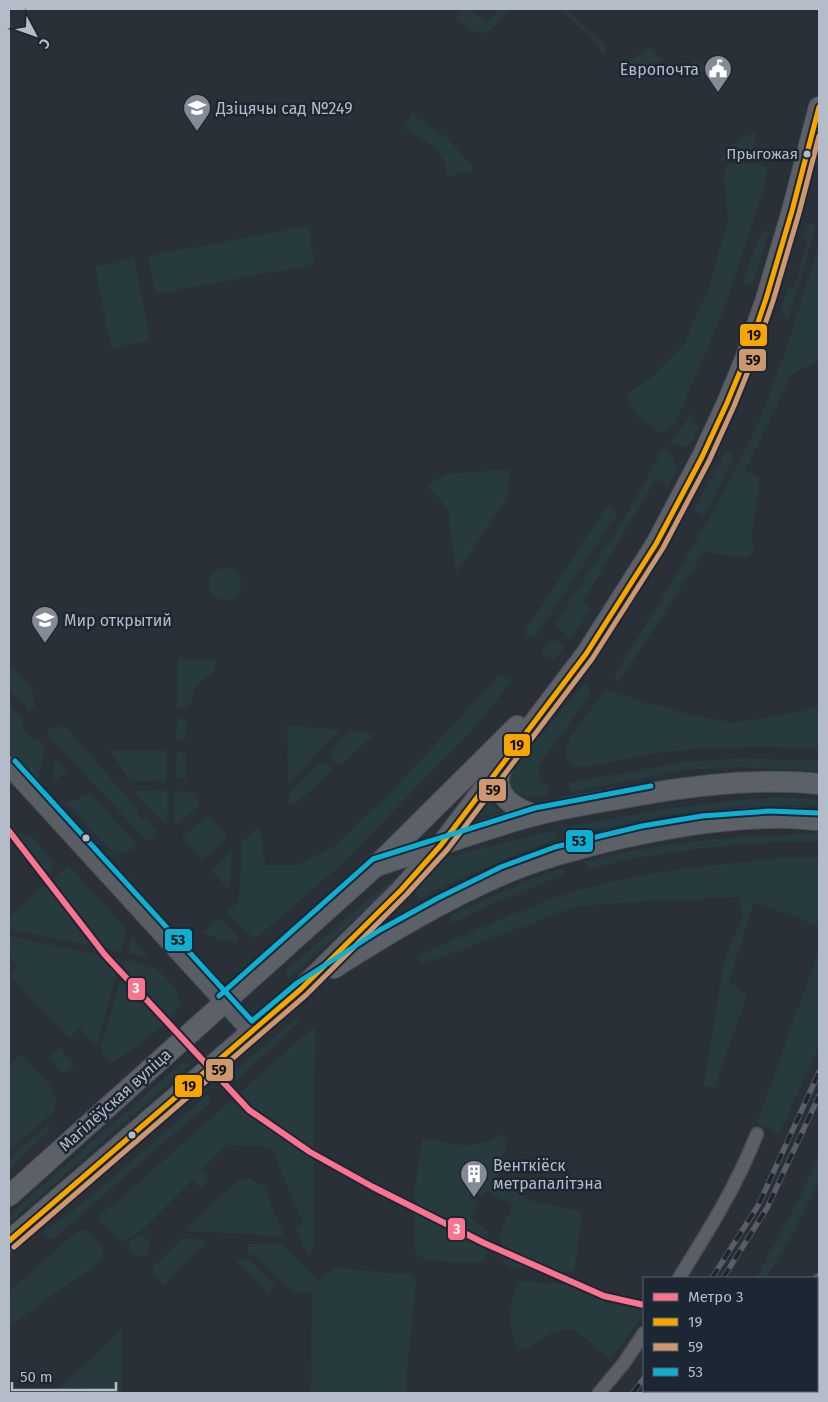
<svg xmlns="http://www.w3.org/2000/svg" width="828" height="1402" viewBox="0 0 828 1402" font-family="'Fira Sans',sans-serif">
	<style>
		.green { fill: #273a3e }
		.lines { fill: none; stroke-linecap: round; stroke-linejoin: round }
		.street-casing { stroke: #484c53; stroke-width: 15 }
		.secondary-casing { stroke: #484c53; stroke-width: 20 }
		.primary-casing { stroke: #484c55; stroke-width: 22 }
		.street { stroke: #5a5e66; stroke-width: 12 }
		.secondary { stroke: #595d64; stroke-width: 18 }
		.primary { stroke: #5c6168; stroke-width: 20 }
		.rail-casing { stroke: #595d64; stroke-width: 5.5 }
		.rail { stroke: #1d2633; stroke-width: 4; stroke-dasharray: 11; stroke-linecap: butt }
		.bus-1-casing { stroke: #1d2633; stroke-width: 9 }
		.bus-2-casing { stroke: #1d2633; stroke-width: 9 }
		.bus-3-casing { stroke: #1d2633; stroke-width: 9 }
		.bus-1 { stroke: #f7a600; stroke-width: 5 }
		.bus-2 { stroke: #cd976f; stroke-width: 5 }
		.bus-3 { stroke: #0dafd3; stroke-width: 5 }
		.metro-1-casing { stroke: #1d2633; stroke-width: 10 }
		.metro-1 { stroke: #fc738d; stroke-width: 6 }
		.bus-dot { fill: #b4bcc9; stroke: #1d2633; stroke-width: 2 }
		.labels { text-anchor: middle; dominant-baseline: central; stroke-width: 5; stroke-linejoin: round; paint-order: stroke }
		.bus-label { font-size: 15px; fill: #b4bcc9; stroke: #1d2633; text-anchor: end }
		.poi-label { font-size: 16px; fill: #b4bcc9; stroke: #1d2633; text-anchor: start }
		.street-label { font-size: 16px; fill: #b4bcc9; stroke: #1d2633 }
		.line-badge { stroke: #1d2633; stroke-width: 2 }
		.badge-label { font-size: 14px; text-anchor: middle; font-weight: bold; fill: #fff }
		.pale-badge-label { font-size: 14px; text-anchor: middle; font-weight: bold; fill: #111 }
	</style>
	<rect width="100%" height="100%" fill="#2a3038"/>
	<g class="green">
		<path d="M464 9H469L486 23 499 9H509C502 17 490 36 478 33L455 19Z"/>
		<path d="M560 9H565L604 44 606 56 600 51 598 44Z"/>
		<path d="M647 48 652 49 664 61 640 65 629 70 624 66Z"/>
		<path d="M693 61 714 66 712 70 694 74 686 69Z"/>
		<path d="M412 115 446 137 475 169 447 177C446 147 426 142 404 129Z"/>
		<path d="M755 131 756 136 750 158 722 161 723 152Z"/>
		<path d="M749 163 768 167 765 183 728 299 675 424 662 433 640 419 626 395 653 376 684 344 710 285 728 218 724 173 729 164Z"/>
		<path d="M809 224H812L815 228 814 234 788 319 780 312 789 285 794 288 808 240 803 235Z"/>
		<path d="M308 226 315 264 156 294 148 256Z"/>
		<path d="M762 231 769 232 752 286 742 283Z"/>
		<path d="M819 245V360L792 374 745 470 760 477 751 540 756 546 749 558 704 552 618 683 614 676C663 597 713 518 753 434 781 373 799 308 819 245Z"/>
		<path d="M134 259 150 340 111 348 95 267Z"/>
		<path d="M695 410 690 421 699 426 691 443 684 447 670 442Z"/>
		<path d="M664 447 673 458 677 469 668 485 656 479 582 603 592 609 571 638 554 625 623 521Z"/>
		<path d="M726 451 734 454 712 503 704 516 694 511Z"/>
		<path d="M510 469 508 495 456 573 448 509 427 485 445 474Z"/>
		<path d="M607 506 618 513 534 639 524 633Z"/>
		<circle cx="225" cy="584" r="16"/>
		<path d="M551 638 566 646 554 660 540 654Z"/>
		<path d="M178 659H216L215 671 197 685 189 708 177 707Z"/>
		<path d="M9 663 32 690 35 706 29 712 9 689Z"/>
		<path d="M500 675 513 680 475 727 342 864 255 939 226 913 239 901 242 842 260 826 265 865H297L332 848 389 794Z"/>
		<path d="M587 684 590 690 588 698 538 766 541 781 548 787V794C528 801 504 801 510 772L582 686Z"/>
		<path d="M605 690 687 714 735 723 819 708V749C766 744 711 747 658 753 632 756 606 765 579 767L573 764 567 758V747L570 738Z"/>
		<path d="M9 704 23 721 21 727 31 738 38 739 45 747 37 783 9 751Z"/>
		<path d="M177 718 187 719 185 741 176 740Z"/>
		<path d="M63 724 139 811 137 814 142 820 145 818 156 830 151 840H146L47 734 48 730Z"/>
		<path d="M287 725 340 730 288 783Z"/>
		<path d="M350 731 375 734 340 765 330 757 333 748Z"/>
		<path d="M110 750H166V781L130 782Z"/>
		<path d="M177 752 185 753 187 779 175 777Z"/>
		<path d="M54 757 67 770 53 783Z"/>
		<path d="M742 758 819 761V771L742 767 685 770 570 792 568 783 683 762Z"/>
		<path d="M325 762 333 770 296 803 289 805V793L316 766Z"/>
		<path d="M165 790 168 794 167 826 132 791Z"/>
		<path d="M174 791 193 792 200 805 174 827Z"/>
		<path d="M91 795 137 844 134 849 116 855 66 803Z"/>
		<path d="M488 795 491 804 501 811 479 817H471Z"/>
		<path d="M783 797 819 800V806C733 801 649 817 566 837L563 828C638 812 707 801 783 797Z"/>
		<path d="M208 815 228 837 202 860 182 837Z"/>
		<path d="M9 829 32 836 53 862 51 873 44 879 9 840Z"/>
		<path d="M555 830 557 839C509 857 463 876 418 900L415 890 445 858Z"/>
		<path d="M819 833V842C781 841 742 844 704 848 666 853 628 858 591 869L587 867 585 862C661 841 741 836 819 833Z"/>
		<path d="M232 850 229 890 211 870Z"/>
		<path d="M783 858H819V926L754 902 729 980 747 997 714 1087 704 1086 724 960 742 917 740 897 618 903 574 907 423 964 414 957C467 935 520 908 576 891 643 871 713 865 783 858Z"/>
		<path d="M68 865 126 929 122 952 9 929V917Z"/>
		<path d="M563 868 565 874 489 905 453 923 449 916 521 883Z"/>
		<path d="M399 877 395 883 289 978 284 972 391 880Z"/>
		<path d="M219 918 239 938 236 942 227 941 202 933Z"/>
		<path d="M9 936 121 959 96 1047 80 1028 69 1038 9 975 17 968 9 954Z"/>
		<path d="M132 936 150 958 128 953Z"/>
		<path d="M819 950V1046L779 1134 757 1123Z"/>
		<path d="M126 960C149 965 157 966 172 985 176 990 180 996 180 1002 178 1021 126 1053 110 1064L100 1051Z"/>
		<path d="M298 1017 300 1021 228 1088 223 1081Z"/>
		<path d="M315 1026 313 1216 314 1249 308 1255 295 1228 303 1223 271 1147 227 1145 201 1170 209 1179 201 1188 192 1180 142 1230 125 1241H120L100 1221 99 1215 119 1200Z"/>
		<path d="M60 1048 74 1065 63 1074 49 1057Z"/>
		<path d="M21 1054C33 1068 68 1095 52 1113L9 1151V1065Z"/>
		<path d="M184 1061 189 1066 9 1223V1215Z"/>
		<path d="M207 1095 212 1100 211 1102 54 1238H47L42 1232 64 1218 89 1198Z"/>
		<path d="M48 1124 51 1128 9 1170V1159Z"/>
		<path d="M504 1134 506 1148 498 1165V1180L527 1200 582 1212 575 1267 572 1272 510 1268 504 1264 500 1232 513 1205 487 1191 481 1197 477 1194H471L469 1199 477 1204 470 1218 488 1231 489 1241 485 1259 478 1263 432 1261 422 1258 417 1254 414 1249 415 1188 422 1139 468 1146 489 1141Z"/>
		<path d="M819 1155V1181L792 1235 766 1278H756L799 1199Z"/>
		<path d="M248 1178 264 1186 284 1236 184 1231 237 1181Z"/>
		<path d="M83 1229 87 1230 102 1244 103 1259 101 1261 9 1326V1291L79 1230Z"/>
		<path d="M143 1235 150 1243 149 1253 145 1256 136 1255 130 1252 129 1244 135 1238Z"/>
		<path d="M183 1238 203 1240 206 1243 164 1285 154 1275V1266Z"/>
		<path d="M281 1243 319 1281 334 1268 412 1275 416 1282 405 1388 410 1393H311L312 1291H292L252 1253H248V1244Z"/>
		<path d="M240 1258 250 1260 275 1286 269 1293 236 1262Z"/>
		<path d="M518 1281C560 1284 604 1284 641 1307L643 1313 638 1322 610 1359C603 1353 579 1331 572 1330 557 1327 537 1341 525 1350L516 1345C507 1319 510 1306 518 1281Z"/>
		<path d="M819 1305V1393H800L798 1391H817V1307Z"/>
		<path d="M122 1328V1393H84L76 1386 67 1393H56Z"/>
	</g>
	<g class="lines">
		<defs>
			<g id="street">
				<path d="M679 1278C709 1230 736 1187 757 1134"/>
				<path d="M817 1284 819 1280"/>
				<path d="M783 1391 786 1393"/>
				<path d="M599 1393 624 1363 644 1333"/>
			</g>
			<path id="secondary" d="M9 766 251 1031"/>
			<g id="primary">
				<path d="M505 762C503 767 500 772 499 777 496 799 520 811 537 815"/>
				<path d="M380 865C432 848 484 829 536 815 574 805 614 800 652 793 707 784 764 778 819 784"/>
				<path d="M334 968C389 933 444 900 504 874 536 860 570 851 605 842 659 829 714 819 770 818 786 817 803 819 819 820"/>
				<path d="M9 1196 376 866 517 726"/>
				<path d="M9 1241 301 989 401 890 441 845 586 654 656 544 702 457 727 403 746 357 766 299 792 211 819 107"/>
			</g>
		</defs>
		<use href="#street" class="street-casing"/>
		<use href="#secondary" class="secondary-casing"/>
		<use href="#primary" class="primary-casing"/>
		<use href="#street" class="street"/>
		<use href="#secondary" class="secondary"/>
		<use href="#primary" class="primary"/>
		<defs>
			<g id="rail">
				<path d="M712 1278 759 1204 819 1072"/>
				<path d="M723 1278 767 1208 819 1096"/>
				<path d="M633 1393 644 1378"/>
				<path d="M644 1393 646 1391"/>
			</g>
		</defs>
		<use href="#rail" class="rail-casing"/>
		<use href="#rail" class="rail"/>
		<defs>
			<path id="bus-1" d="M9 1241 301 989 401 890 441 845 586 654 656 544 702 457 727 403 746 357 766 299 792 211 819 107"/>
			<path id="bus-2" d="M14 1247 306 995 406 895 447 850 592 659 663 548 709 461 734 406 753 359 773 301 799 213 819 136"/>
			<g id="bus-3">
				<path d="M15 761 252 1021 297 983 380 930 438 898 501 867 555 847 642 826 702 816 770 811 819 813"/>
				<path d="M219 996 373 859 535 808 651 786"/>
			</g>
		</defs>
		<use href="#bus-1" class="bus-1-casing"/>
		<use href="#bus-2" class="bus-2-casing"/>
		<use href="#bus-3" class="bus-3-casing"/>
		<use href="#bus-1" class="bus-1"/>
		<use href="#bus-2" class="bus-2"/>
		<use href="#bus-3" class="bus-3"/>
		<defs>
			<path id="metro-1" d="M9 831 105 955 249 1110 310 1152 373 1187 484 1243 604 1296 644 1305"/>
		</defs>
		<use href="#metro-1" class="metro-1-casing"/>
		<use href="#metro-1" class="metro-1"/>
	</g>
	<defs>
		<symbol id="civic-pin" viewBox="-11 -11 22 30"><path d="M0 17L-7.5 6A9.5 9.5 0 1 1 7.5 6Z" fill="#848b96" stroke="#1d2633"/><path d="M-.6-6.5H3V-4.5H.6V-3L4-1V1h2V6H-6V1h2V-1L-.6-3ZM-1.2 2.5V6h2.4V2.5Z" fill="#fff"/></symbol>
		<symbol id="school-pin" viewBox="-11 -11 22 30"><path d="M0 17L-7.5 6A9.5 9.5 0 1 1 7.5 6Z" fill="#848b96" stroke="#1d2633"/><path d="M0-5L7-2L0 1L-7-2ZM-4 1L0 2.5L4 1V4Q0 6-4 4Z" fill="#fff"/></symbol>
		<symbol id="building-pin" viewBox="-11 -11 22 30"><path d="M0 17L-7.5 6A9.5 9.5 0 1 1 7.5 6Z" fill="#848b96" stroke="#1d2633"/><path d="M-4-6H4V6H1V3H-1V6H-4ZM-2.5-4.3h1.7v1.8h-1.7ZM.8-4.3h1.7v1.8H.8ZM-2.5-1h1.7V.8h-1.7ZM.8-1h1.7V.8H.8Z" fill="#fff"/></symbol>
	</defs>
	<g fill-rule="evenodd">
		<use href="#civic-pin" x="702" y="53" width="32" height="43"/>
		<use href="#school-pin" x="181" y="92" width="32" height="43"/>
		<use href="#school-pin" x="29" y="604" width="32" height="43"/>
		<use href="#building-pin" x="458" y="1158" width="32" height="43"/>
	</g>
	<g class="bus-dot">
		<circle cx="807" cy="154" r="4.5"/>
		<circle cx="86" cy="838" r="4.5"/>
		<circle cx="132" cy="1135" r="4.5"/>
	</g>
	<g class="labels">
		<g class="bus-label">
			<text x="798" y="154">Прыгожая</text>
		</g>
		<g class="poi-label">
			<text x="699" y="69" text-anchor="end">Европочта</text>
			<text x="216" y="108">Дзіцячы сад №249</text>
			<text x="64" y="620">Мир открытий</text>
			<text x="493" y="1165">Венткіёск<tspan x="493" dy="18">метрапалітэна</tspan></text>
		</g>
		<g class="street-label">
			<text transform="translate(115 1100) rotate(-42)">Магілёўская вуліца</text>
		</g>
	</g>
	<g class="line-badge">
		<rect x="739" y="323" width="29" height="24" rx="5" fill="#f7a600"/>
		<rect x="738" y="348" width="29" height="24" rx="5" fill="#cd976f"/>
		<rect x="503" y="733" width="28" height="24" rx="5" fill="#f7a600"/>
		<rect x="478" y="778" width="29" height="24" rx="5" fill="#cd976f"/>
		<rect x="565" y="829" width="29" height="24" rx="5" fill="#0dafd3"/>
		<rect x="164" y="928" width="29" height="24" rx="5" fill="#0dafd3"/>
		<rect x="127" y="977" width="19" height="24" rx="5" fill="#fc738d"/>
		<rect x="205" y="1058" width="29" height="24" rx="5" fill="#cd976f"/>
		<rect x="174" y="1074" width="29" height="24" rx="5" fill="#f7a600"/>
		<rect x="447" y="1217" width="19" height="24" rx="5" fill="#fc738d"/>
	</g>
	<g class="badge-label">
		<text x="136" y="993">3</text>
		<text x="457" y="1234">3</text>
	</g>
	<g class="pale-badge-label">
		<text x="754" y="340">19</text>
		<text x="753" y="365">59</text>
		<text x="517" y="750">19</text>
		<text x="493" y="795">59</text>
		<text x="579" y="846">53</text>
		<text x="178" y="945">53</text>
		<text x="219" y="1075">59</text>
		<text x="189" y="1091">19</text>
	</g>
	<rect width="828" height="1402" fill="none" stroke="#b4bcc9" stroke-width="20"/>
	<rect x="643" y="1277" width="175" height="115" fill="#1d2633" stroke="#59626f"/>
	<rect x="653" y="1293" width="25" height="8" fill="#fc738d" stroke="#59626f"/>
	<text x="688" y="1302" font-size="15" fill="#b4bcc9">Метро 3</text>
	<rect x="653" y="1318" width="25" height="8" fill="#f7a600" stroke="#59626f"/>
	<text x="688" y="1327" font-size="15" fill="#b4bcc9">19</text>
	<rect x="653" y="1343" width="25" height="8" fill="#cd976f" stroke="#59626f"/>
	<text x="688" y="1352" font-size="15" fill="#b4bcc9">59</text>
	<rect x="653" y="1368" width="25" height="8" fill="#0dafd3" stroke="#59626f"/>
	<text x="688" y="1377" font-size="15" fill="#b4bcc9">53</text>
	<g transform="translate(35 35) rotate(131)" stroke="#1d2633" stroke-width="4" paint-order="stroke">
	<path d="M0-4L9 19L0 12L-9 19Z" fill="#b4bcc9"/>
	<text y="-8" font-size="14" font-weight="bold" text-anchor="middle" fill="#b4bcc9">С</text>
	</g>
	<path d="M12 1382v8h104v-8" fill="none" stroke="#b4bcc9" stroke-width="2.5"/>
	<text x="20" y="1382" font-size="15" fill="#b4bcc9" stroke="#1d2633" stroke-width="4" paint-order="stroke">50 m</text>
</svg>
